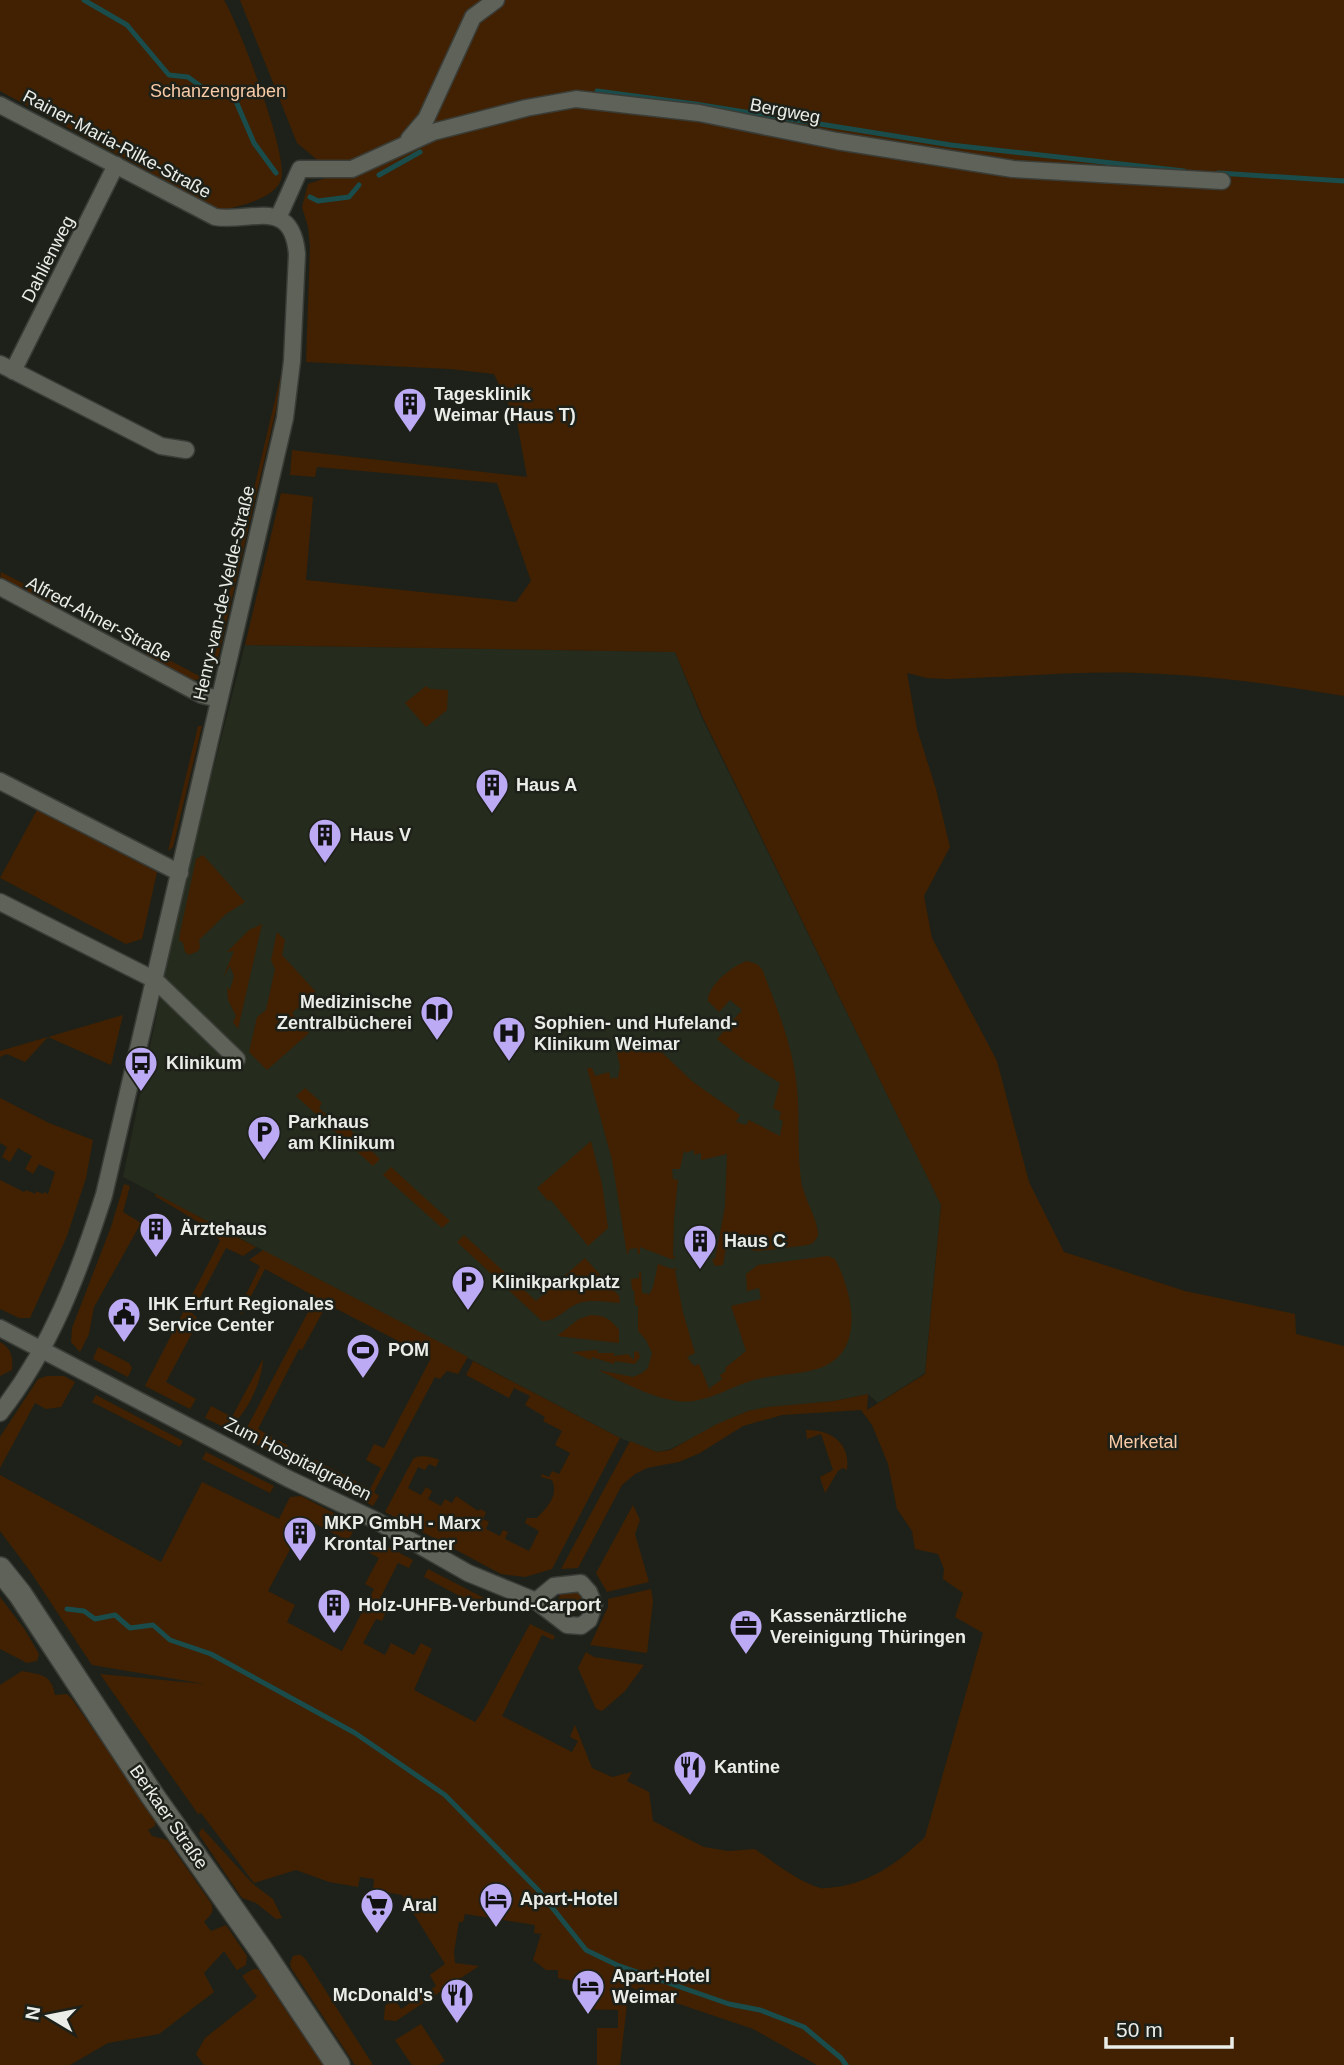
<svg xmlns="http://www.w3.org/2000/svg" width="1344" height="2065" viewBox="0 0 1344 2065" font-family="Helvetica,sans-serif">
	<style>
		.built { fill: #252b1d }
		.green { fill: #412101 }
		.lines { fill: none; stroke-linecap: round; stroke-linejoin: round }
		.stream { stroke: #194c4b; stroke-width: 5 }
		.street-casing { stroke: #3a3d37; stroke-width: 19 }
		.secondary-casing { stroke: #3a3d37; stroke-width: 26 }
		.street { stroke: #5e6259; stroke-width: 16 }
		.secondary { stroke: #5e6259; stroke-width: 23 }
		.labels { text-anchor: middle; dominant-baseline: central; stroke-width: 5; stroke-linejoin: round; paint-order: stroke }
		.park-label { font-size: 18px; fill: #f9caa6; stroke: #1e2119 }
		.street-label { font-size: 18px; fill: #ebede8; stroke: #1e2119 }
		.poi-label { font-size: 18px; font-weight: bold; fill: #ebede8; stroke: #1e2119; text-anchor: start }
	</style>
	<rect width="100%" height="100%" fill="#1e2119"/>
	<path class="built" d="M245 645 675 652 702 718 941 1204 925 1373 878 1403 868 1394 834 1401 748 1411 670 1449 657 1452 620 1438 123 1177 170 950 202 813Z"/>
	<g class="green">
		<path d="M0 0H224C239 25 289 156 281 180 274 199 238 207 220 210L0 91Z"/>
		<path d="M240 0H1344V696C1284 686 1224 677 1163 674 1092 669 1019 677 948 679L927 678 907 673 917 729 936 789 950 847 924 896 932 938 997 1061 1029 1182 1064 1252 1185 1291 1295 1314 1296 1334 1344 1346V2065H817L753 2029 629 1987 620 2065H597V2028H618V2010L581 2009 582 1983 558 1978V1970H546L533 1960 541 1934 534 1933 535 1925 465 1914 463 1922H459L454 1952 455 1963 479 1966 396 2021 384 2020 385 2006 394 1998 401 2009 436 1986 430 1975 445 1964 402 1895 373 1890 374 1879 360 1877 358 1887 329 1882 296 1870 254 1883 201 1813 198 1814 100 1674 205 1684 92 1665 30 1571 0 1531V1475L161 1562 202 1482 279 1519 290 1497 301 1496 357 1525 348 1541 306 1519 268 1591 295 1605 287 1622 342 1651 374 1589 365 1584 379 1558 361 1548 367 1536 413 1560 409 1568 398 1563 376 1606 386 1612 382 1621 376 1619 363 1643 385 1655 391 1643 414 1655 421 1643 432 1649 414 1690 475 1722 484 1709 530 1624 555 1636 553 1640 542 1635 502 1716 572 1752 578 1741 570 1737 575 1725 592 1768 612 1777 632 1772 627 1781 649 1792 653 1821 704 1847 728 1851 755 1849C773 1862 799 1882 820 1888 825 1889 831 1887 836 1887 872 1882 899 1862 925 1837L983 1633 955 1617 963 1593 943 1579 944 1569 938 1554 915 1549 912 1531 897 1509 888 1464 872 1425 861 1410 782 1415 743 1426 700 1453 679 1462 647 1468 635 1474 622 1485 578 1568 561 1569 630 1441 657 1452 670 1450 717 1424 748 1411 768 1407 834 1401 868 1394 867 1410 925 1374 941 1205 703 718 675 652 245 645 281 493 313 497 306 580 516 602 531 581 497 483 317 467 315 477 290 475 292 450 527 477 517 422 494 374 450 369 306 362 310 247 308 227 302 207 308 184 350 170 321 163 297 143Z"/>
		<path d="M282 370 276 410 216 667H212Z"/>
		<path d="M1 572 55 600 52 606 0 579Z"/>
		<path d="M150 650 205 679 192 680 146 656Z"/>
		<path d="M426 686 430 689 448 690 447 710 426 727 405 703Z"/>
		<path d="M198 726H202L173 847 168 851Z"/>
		<path d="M37 810 157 872 142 939 126 944 0 878Z"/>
		<path d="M203 855 245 902 226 914 199 940 200 947 198 951 189 955 185 952 183 943 179 940 180 933 196 859Z"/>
		<path d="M262 924 238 1029 233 1022 236 1016 228 1000 227 987 230 990 234 976 230 966 223 978 234 951 227 952 249 930Z"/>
		<path d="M277 932 285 940 282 955 316 992 292 1013 309 1033 267 1070 249 1052 257 1017 266 1010 275 969 271 960Z"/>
		<path d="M747 961 757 964 762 969C777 1008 793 1046 797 1088 800 1118 797 1149 801 1180 803 1197 819 1221 818 1236L813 1243 808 1245 760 1251H754L746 1245 745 1235 728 1233 723 1265 715 1266 712 1259H715L725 1207 727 1154 701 1160V1153L694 1155V1150L685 1153 684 1150 680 1169H672L673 1179 678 1180 674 1218 673 1256 676 1258 671 1259 640 1247V1254H638L637 1248 629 1249 628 1254H627L612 1160 587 1068H592L595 1076 609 1072 611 1080 612 1078H617V1082L620 1067 616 1048 645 1047 651 1042 693 1082 740 1115 736 1122 746 1125 749 1120 782 1137 780 1135 783 1121 779 1119 781 1112 773 1108 780 1083 745 1061 717 1039 742 1010 730 1000 719 1012 708 1001C707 986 733 965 747 961Z"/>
		<path d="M123 1015 111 1065 48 1037 25 1062 7 1054 0 1057V1051Z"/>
		<path d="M305 1088 322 1103 319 1108 337 1124 341 1121 380 1159 373 1166 296 1096Z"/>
		<path d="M0 1098 49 1123 93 1140 86 1178 67 1236 30 1318H19L0 1309V1180L24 1192 26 1190 35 1194 36 1191 43 1194 44 1192 48 1194 55 1172 39 1164 33 1174 25 1169 32 1156 18 1148 10 1162 2 1157 7 1147 0 1143Z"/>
		<path d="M591 1141 602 1184 608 1228 588 1246 551 1200 548 1201 537 1188Z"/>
		<path d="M391 1167 450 1221 442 1228 383 1175Z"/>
		<path d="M124 1184 130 1186 123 1212 141 1223 94 1307 89 1334 80 1352 71 1342 72 1328 111 1227Z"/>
		<path d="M156 1194 256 1247 243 1256 226 1248 192 1313 199 1320 166 1382 196 1399 190 1409 145 1386 220 1241 210 1229 155 1196Z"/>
		<path d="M464 1235 536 1301 585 1258 619 1296 620 1303C606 1302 592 1299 579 1303 565 1308 558 1321 542 1321L457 1242Z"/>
		<path d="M263 1250 468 1357 458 1374 447 1371 440 1379 435 1377 374 1492 379 1496 373 1506 310 1473 304 1467 306 1463 315 1460 370 1489 381 1468 366 1460 374 1444 384 1448 431 1358 327 1304 302 1350 299 1349 258 1429 287 1445 293 1454 291 1462 242 1437 316 1297 265 1269 242 1314 238 1311 260 1266 249 1260Z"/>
		<path d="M828 1256 835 1259C853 1293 867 1354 817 1369 797 1375 775 1374 754 1380 729 1387 704 1405 677 1401 649 1397 623 1382 598 1370L633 1377 642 1373 648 1368 652 1353 646 1340 638 1331V1306L635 1305 634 1291 632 1289 631 1279 639 1278V1272H641L642 1293 649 1294 648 1297 653 1287 658 1264 672 1269 677 1268 675 1271 683 1313 695 1353 687 1357 694 1366 699 1364 710 1391V1388L722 1379 720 1375 726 1371 725 1368 746 1351 731 1306 761 1299 759 1288 747 1291 746 1274 758 1265Z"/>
		<path d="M591 1315C605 1315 611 1320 619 1330V1343L557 1336 579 1319Z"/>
		<path d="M0 1342C12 1349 13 1357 12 1370L0 1376Z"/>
		<path d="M98 1347 129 1363 132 1368 128 1377 93 1359Z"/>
		<path d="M597 1350 598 1353H614V1356L628 1354 634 1360V1352L638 1351 640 1357 635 1364 615 1361 614 1364 592 1357 591 1360 572 1352Z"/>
		<path d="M263 1359C262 1383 246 1415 228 1429L205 1418 211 1406 232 1417Z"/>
		<path d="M473 1361 620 1438 552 1569 525 1577 501 1574 385 1512 413 1459C419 1454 433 1457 439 1460L436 1467 429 1464 425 1470 418 1467 408 1488 421 1495 426 1487 432 1491 428 1499 441 1506 445 1499 452 1503 456 1496 478 1511 480 1509 486 1512 483 1519 489 1522 486 1529 500 1536 503 1530 508 1532 505 1539 529 1551 539 1531 525 1523 527 1518H537C547 1507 559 1496 552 1480L541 1477 542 1474 549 1477 552 1471 559 1474 570 1453 555 1445 562 1431 543 1421 545 1417 525 1405 530 1396 514 1388 509 1398 466 1375Z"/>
		<path d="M47 1376H64L75 1382 61 1407 46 1409 35 1403 0 1468V1437L38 1379Z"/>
		<path d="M96 1395 183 1441 180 1447 92 1402Z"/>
		<path d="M806 1430C831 1429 851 1444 847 1470L843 1468 838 1471 825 1493 820 1477 833 1470 821 1434 807 1439Z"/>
		<path d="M206 1452 274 1486 270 1493 202 1459Z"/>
		<path d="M633 1505 640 1520 635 1534 649 1582 607 1592 596 1573Z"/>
		<path d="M428 1569 484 1598V1609L424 1577Z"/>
		<path d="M651 1589 653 1601 647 1653 590 1645 608 1607V1599Z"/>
		<circle cx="570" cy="1602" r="12"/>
		<path d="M0 1597 25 1630 39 1654 37 1661 27 1663 0 1649Z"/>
		<path d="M586 1652 594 1657 644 1665 625 1691 602 1711 596 1709 578 1668Z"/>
		<path d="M22 1671C42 1675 51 1674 55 1695L67 1694 72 1699 156 1820 155 1826 148 1830 152 1836 167 1840 211 1903C215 1913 210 1915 204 1922L211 1931 226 1925 247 1956 246 1965 237 1970 224 1951 204 1973 214 1992 159 2034 108 2043 70 2065H0V1685Z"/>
		<path d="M202 1828 253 1884 273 1899 282 1918 276 1919 256 1903 242 1898 200 1836 199 1833Z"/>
		<path d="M297 1955H301L306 1960 373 2065H355L291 1968 290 1963 293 1956Z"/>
		<path d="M253 1969H258L323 2065H204L196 2054 205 2038 257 1997 242 1976Z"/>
		<path d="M421 2024 445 2061 438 2065H412L395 2040Z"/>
	</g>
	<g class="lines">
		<g class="stream">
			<path d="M84 0 127 25 169 75 188 77 203 88 235 99 254 143 276 173"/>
			<path d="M597 91 695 104 951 145 1184 171"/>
			<path d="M1218 173 1344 181"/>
			<path d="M379 175 420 152"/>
			<path d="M310 197 318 201 349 197 359 185"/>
			<path d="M67 1609 84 1611 95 1619 115 1615 130 1628 153 1625 170 1640 211 1654 355 1733 445 1795 539 1891 586 1950 617 1965 729 2004 760 2010 804 2027 841 2058 846 2065"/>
		</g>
		<defs>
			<g id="street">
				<path d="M0 105 215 217C250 223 292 196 297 254L292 361 285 418 104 1195C79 1273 51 1348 0 1413"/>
				<path d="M409 139 426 119 473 17 496 0"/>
				<path d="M278 218 300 169H352L433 132 526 108 576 99 699 113 837 141 1013 169 1222 181"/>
				<path d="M0 364 161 446 186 450"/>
				<path d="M13 371 116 165"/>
				<path d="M0 587 202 695 219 699"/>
				<path d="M0 781 180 873"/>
				<path d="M0 902 155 980 237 1059"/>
				<path d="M0 1328 289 1479 373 1519 468 1573 536 1601 567 1625 581 1626 589 1620 594 1605 589 1592 581 1583 554 1586 536 1601"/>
			</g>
			<path id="secondary" d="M0 1569 20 1594 152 1795 262 1951 338 2065"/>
		</defs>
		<use href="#street" class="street-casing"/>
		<use href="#secondary" class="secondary-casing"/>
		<use href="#street" class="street"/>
		<use href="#secondary" class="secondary"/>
	</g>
	<defs>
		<symbol id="building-pin" viewBox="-11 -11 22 30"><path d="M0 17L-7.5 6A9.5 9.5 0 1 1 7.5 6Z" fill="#bcaaf5" stroke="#1e2119"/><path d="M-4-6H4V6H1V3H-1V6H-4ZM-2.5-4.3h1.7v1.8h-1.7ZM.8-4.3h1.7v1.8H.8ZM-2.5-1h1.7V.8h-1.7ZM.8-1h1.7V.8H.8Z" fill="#111"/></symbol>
		<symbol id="library-pin" viewBox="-11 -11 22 30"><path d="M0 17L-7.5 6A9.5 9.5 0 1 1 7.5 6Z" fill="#bcaaf5" stroke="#1e2119"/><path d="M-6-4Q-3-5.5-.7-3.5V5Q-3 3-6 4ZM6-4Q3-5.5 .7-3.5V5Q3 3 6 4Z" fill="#111"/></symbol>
		<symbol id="hospital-pin" viewBox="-11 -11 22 30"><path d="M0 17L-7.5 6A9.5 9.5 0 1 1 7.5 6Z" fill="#bcaaf5" stroke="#1e2119"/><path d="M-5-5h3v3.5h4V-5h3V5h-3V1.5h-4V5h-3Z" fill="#111"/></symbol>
		<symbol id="bus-pin" viewBox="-11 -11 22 30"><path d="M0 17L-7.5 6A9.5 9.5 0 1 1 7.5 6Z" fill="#bcaaf5" stroke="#1e2119"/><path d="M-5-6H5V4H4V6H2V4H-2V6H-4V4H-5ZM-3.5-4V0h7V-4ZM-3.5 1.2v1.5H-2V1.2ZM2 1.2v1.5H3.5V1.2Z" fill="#111"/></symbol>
		<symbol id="parking-pin" viewBox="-11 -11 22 30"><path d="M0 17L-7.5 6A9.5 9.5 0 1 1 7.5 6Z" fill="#bcaaf5" stroke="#1e2119"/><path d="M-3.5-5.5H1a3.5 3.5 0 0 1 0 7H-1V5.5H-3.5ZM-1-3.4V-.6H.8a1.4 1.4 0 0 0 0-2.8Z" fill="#111"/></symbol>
		<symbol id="civic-pin" viewBox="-11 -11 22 30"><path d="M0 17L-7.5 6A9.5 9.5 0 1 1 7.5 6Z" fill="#bcaaf5" stroke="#1e2119"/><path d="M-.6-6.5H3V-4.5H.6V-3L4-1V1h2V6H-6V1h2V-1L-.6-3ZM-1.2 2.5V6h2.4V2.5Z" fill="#111"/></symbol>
		<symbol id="stadium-pin" viewBox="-11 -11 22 30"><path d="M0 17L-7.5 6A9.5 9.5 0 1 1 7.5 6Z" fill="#bcaaf5" stroke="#1e2119"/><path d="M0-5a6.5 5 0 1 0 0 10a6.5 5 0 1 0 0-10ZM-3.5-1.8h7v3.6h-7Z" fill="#111"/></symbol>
		<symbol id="office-pin" viewBox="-11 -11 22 30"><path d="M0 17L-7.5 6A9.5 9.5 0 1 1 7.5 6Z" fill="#bcaaf5" stroke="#1e2119"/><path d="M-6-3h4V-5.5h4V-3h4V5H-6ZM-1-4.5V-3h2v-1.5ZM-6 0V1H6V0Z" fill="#111"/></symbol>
		<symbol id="restaurant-pin" viewBox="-11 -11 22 30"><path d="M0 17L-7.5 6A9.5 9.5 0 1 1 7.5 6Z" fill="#bcaaf5" stroke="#1e2119"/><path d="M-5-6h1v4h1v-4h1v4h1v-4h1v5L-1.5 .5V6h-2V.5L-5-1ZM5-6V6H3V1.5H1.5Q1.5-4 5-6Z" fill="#111"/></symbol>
		<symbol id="hotel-pin" viewBox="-11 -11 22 30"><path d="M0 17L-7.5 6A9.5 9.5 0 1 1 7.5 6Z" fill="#bcaaf5" stroke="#1e2119"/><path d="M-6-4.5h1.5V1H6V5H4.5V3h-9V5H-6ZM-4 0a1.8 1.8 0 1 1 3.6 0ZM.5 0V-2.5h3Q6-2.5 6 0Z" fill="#111"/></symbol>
		<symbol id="supermarket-pin" viewBox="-11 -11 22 30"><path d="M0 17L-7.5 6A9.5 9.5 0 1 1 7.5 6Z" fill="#bcaaf5" stroke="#1e2119"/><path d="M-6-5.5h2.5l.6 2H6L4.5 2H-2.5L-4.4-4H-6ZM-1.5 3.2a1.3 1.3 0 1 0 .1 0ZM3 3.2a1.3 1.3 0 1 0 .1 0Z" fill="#111"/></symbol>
	</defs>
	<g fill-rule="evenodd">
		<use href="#building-pin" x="391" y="385" width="38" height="52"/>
		<use href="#building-pin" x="473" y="766" width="38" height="52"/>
		<use href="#building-pin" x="306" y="816" width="38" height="52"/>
		<use href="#library-pin" x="418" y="993" width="38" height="52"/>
		<use href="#hospital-pin" x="490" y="1014" width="38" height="52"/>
		<use href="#bus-pin" x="122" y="1044" width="38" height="52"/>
		<use href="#parking-pin" x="245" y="1113" width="38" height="52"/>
		<use href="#building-pin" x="137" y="1210" width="38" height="52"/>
		<use href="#building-pin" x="681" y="1222" width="38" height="52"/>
		<use href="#parking-pin" x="449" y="1263" width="38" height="52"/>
		<use href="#civic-pin" x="105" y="1295" width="38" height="52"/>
		<use href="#stadium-pin" x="344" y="1331" width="38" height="52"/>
		<use href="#building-pin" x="281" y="1514" width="38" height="52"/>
		<use href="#building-pin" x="315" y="1586" width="38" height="52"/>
		<use href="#office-pin" x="727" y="1607" width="38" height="52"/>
		<use href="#restaurant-pin" x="671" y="1748" width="38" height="52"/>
		<use href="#hotel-pin" x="477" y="1880" width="38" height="52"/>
		<use href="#supermarket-pin" x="358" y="1886" width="38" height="52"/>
		<use href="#hotel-pin" x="569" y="1967" width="38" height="52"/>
		<use href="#restaurant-pin" x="438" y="1976" width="38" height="52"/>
	</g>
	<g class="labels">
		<g class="park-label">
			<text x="218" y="91">Schanzengraben</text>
			<text x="1143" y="1442">Merketal</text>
		</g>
		<g class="street-label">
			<text transform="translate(785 111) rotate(11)">Bergweg</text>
			<text transform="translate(117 144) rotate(28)">Rainer-Maria-Rilke-Straße</text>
			<text transform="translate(48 259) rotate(-63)">Dahlienweg</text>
			<text transform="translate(224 593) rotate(-77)">Henry-van-de-Velde-Straße</text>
			<text transform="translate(99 619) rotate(28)">Alfred-Ahner-Straße</text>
			<text transform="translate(298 1459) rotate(27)">Zum Hospitalgraben</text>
			<text transform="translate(169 1817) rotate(55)">Berkaer Straße</text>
		</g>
		<g class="poi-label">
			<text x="434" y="394">Tagesklinik<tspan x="434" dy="21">Weimar (Haus T)</tspan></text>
			<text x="516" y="785">Haus A</text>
			<text x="350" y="835">Haus V</text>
			<text x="412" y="1002" text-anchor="end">Medizinische<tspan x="412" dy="21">Zentralbücherei</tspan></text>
			<text x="534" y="1023">Sophien- und Hufeland-<tspan x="534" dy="21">Klinikum Weimar</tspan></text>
			<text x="166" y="1063">Klinikum</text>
			<text x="288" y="1122">Parkhaus<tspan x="288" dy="21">am Klinikum</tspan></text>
			<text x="180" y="1229">Ärztehaus</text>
			<text x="724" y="1241">Haus C</text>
			<text x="492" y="1282">Klinikparkplatz</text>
			<text x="148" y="1304">IHK Erfurt Regionales<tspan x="148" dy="21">Service Center</tspan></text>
			<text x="388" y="1350">POM</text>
			<text x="324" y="1523">MKP GmbH - Marx<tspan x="324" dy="21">Krontal Partner</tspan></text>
			<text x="358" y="1605">Holz-UHFB-Verbund-Carport</text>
			<text x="770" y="1616">Kassenärztliche<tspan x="770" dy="21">Vereinigung Thüringen</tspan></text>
			<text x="714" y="1767">Kantine</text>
			<text x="520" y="1899">Apart-Hotel</text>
			<text x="402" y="1905">Aral</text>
			<text x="612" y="1976">Apart-Hotel<tspan x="612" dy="21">Weimar</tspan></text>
			<text x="433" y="1995" text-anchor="end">McDonald's</text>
		</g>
	</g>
	<g transform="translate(49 2016) rotate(280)" stroke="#1e2119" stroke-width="5" paint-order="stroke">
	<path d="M0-5L12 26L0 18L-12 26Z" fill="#ebede8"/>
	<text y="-10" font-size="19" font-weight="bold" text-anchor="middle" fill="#ebede8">N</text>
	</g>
	<path d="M1106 2037v10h126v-10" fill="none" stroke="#ebede8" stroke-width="3.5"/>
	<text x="1116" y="2037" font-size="21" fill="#ebede8" stroke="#1e2119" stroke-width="5" paint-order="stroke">50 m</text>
</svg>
